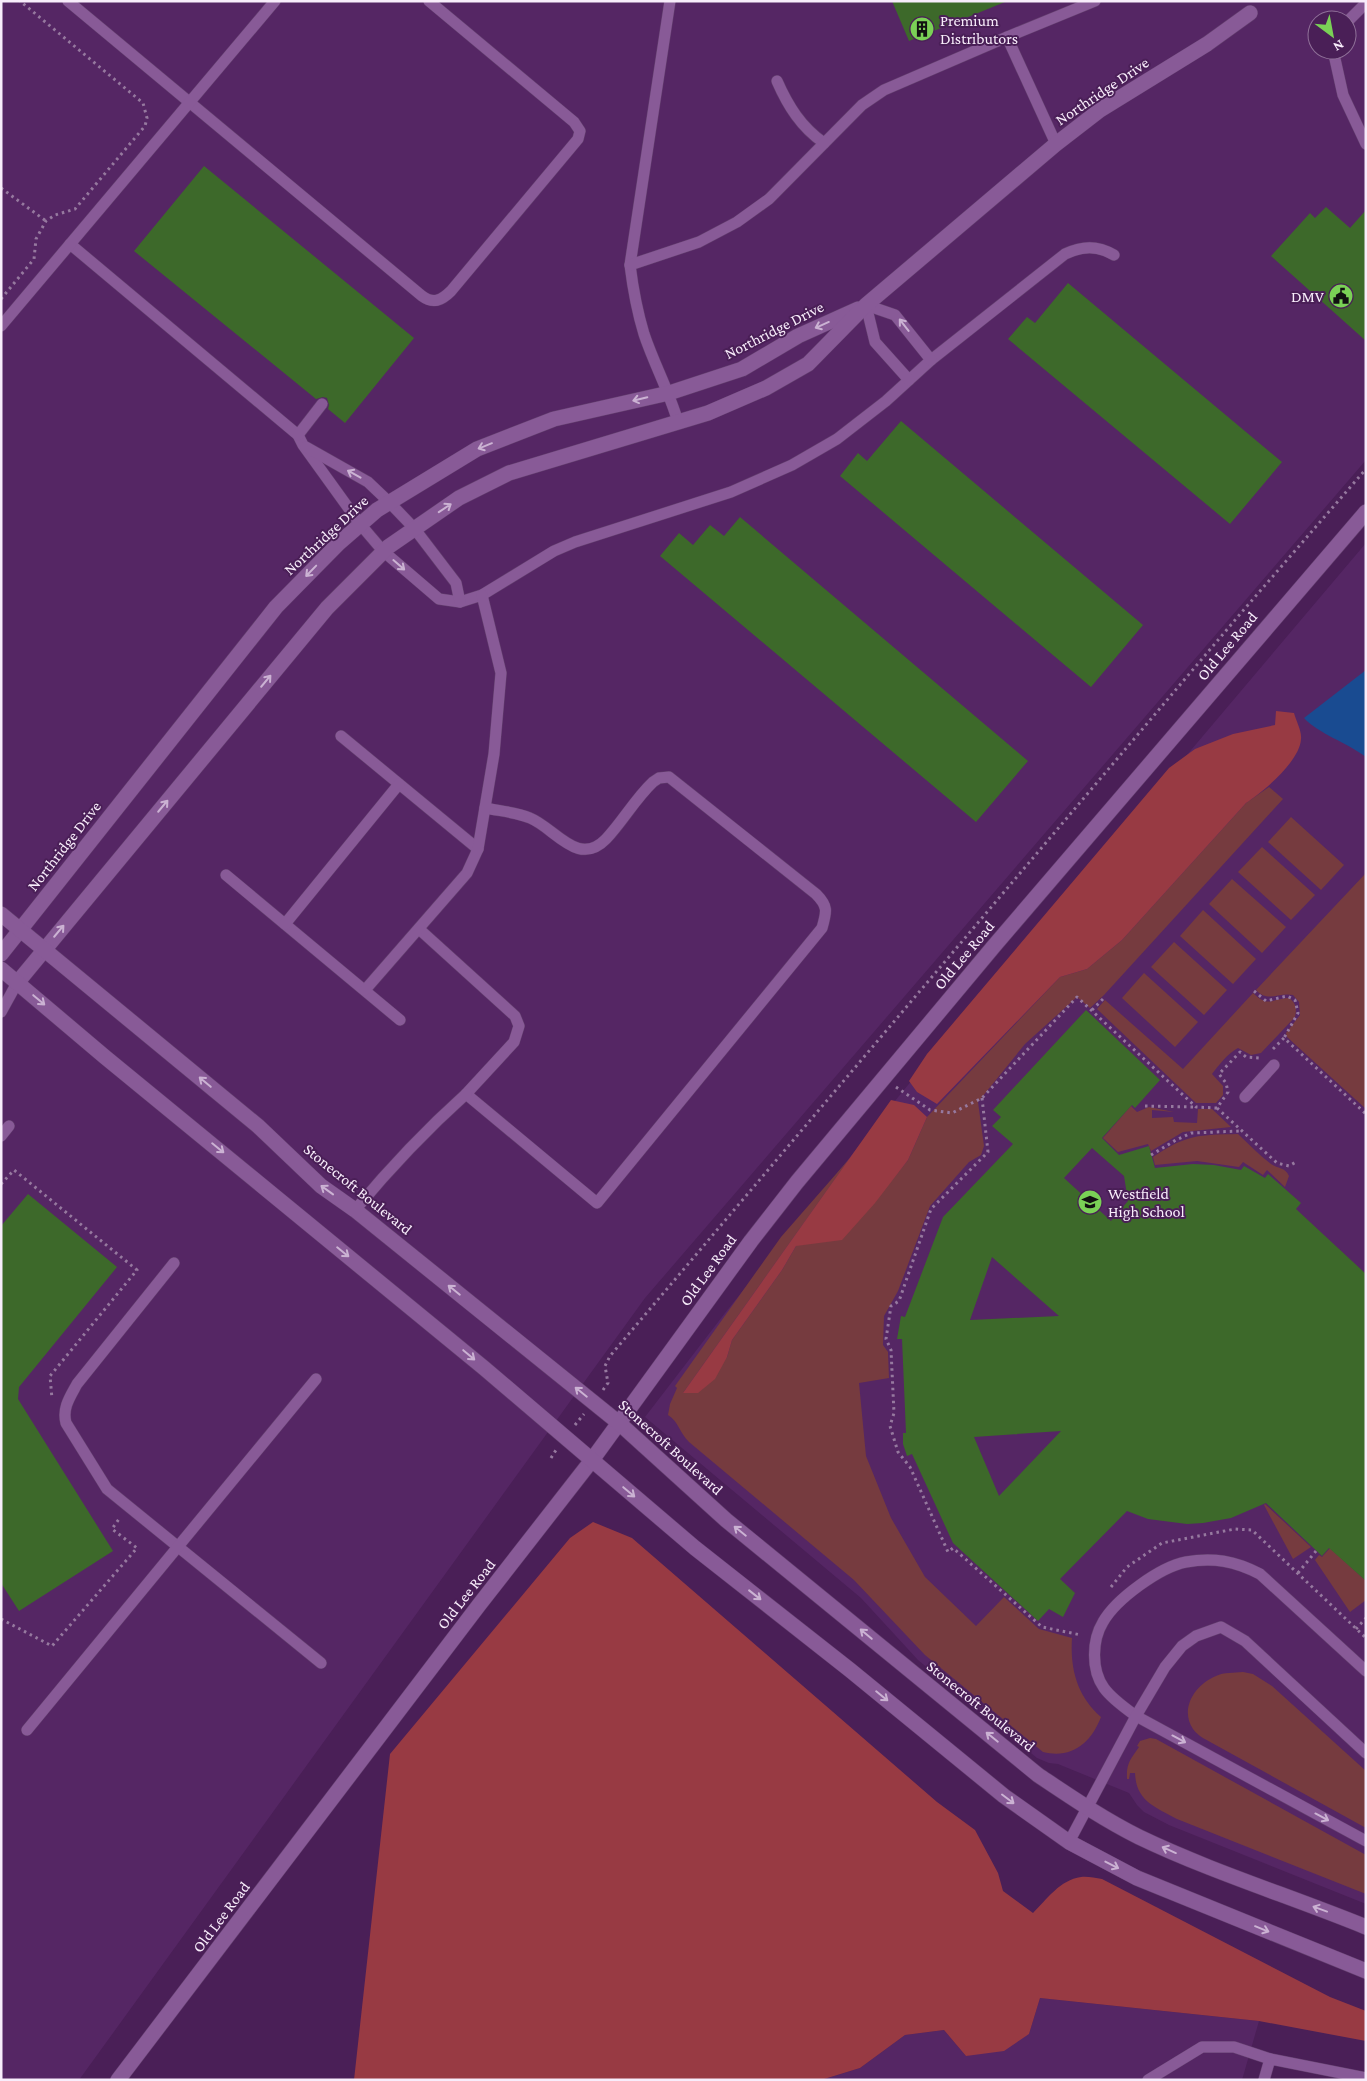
<svg xmlns="http://www.w3.org/2000/svg" width="1367" height="2081" viewBox="0 0 1367 2081" font-family="'Crimson Pro',serif">
	<style>
		.built { fill: #552664; fill-rule: evenodd }
		.green { fill: #763b3f }
		.forest { fill: #983a43 }
		.water { fill: #194b91 }
		.building { fill: #3d692a; fill-rule: evenodd }
		.lines { fill: none; stroke-linecap: round; stroke-linejoin: round }
		.service-casing { stroke: #633f6e; stroke-width: 12 }
		.minor-casing { stroke: #633f6e; stroke-width: 16 }
		.tertiary-casing { stroke: #633f6e; stroke-width: 16 }
		.secondary-casing { stroke: #633f6e; stroke-width: 16 }
		.path { stroke: #96799f; stroke-width: 3; stroke-dasharray: 2.5 4; stroke-linecap: butt }
		.service { stroke: #885a97; stroke-width: 11 }
		.minor { stroke: #885a97; stroke-width: 15 }
		.tertiary { stroke: #885a97; stroke-width: 15 }
		.secondary { stroke: #885a97; stroke-width: 15 }
		.oneway { stroke: #cbb2d3 }
		.labels { text-anchor: middle; dominant-baseline: central; stroke-width: 4; stroke-linejoin: round; paint-order: stroke }
		.poi-label { font-size: 16px; fill: #f8edfb; stroke: #4a1f57; text-anchor: start }
		.street-label { font-size: 16px; fill: #f8edfb; stroke: #4a1f57 }
	</style>
	<rect width="100%" height="100%" fill="#4a1f57"/>
	<g class="built">
		<path d="M1 1H1366V460L645 1298 79 2080H1ZM1317 20H1347V50H1317Z"/>
		<path d="M1366 543V1904L1169 1825 1144 1812 1137 1805 1129 1793 1058 1764 1049 1763 1037 1758 918 1660 861 1598 645 1417 725 1313 903 1091Z"/>
		<path d="M1040 1998 1259 2021 1242 2080H821L860 2068 905 2035 944 2030 966 2056 1029 2034Z"/>
	</g>
	<g class="green">
		<path d="M1269 787 1283 799 1104 995 1090 1008 1077 997 1025 1044 978 1102 984 1146 981 1155 969 1162 930 1206 898 1291 884 1316 883 1345 888 1352 889 1378 859 1383 866 1456 891 1518 925 1577 976 1626 1004 1597 1039 1629 1072 1638C1070 1669 1077 1696 1101 1717 1091 1743 1072 1759 1043 1752L925 1655 854 1580 689 1442C679 1432 679 1422 668 1415L670 1404 677 1388 675 1386 781 1237 850 1158 683 1393 727 1357 732 1340 782 1270 796 1246 892 1180 908 1160 927 1117 1060 977 1087 969 1122 940 1246 803Z"/>
		<path d="M1291 817 1344 865 1321 890 1268 842Z"/>
		<path d="M1262 847 1315 895 1291 920 1238 872Z"/>
		<path d="M1366 873V1109L1287 1037 1286 1033 1300 1015 1299 1002 1293 995C1278 992 1268 1003 1256 990Z"/>
		<path d="M1232 879 1286 927 1262 953 1209 904Z"/>
		<path d="M1203 910 1256 959 1233 984 1180 936Z"/>
		<path d="M1174 942 1227 990 1204 1015 1151 967Z"/>
		<path d="M1144 973 1198 1022 1175 1047 1122 998Z"/>
		<path d="M1253 993C1269 1008 1270 999 1289 998 1296 1003 1297 1008 1295 1017L1261 1053 1251 1055 1238 1048C1228 1053 1219 1065 1212 1074L1223 1086V1095L1216 1103H1196L1097 1009 1105 1000 1183 1069Z"/>
		<path d="M1131 1106 1137 1112 1149 1107 1174 1112 1152 1110V1118L1173 1117 1174 1122 1197 1123 1198 1109H1212L1231 1127 1183 1132 1151 1151 1148 1144 1118 1152 1103 1138Z"/>
		<path d="M1238 1134C1249 1144 1259 1155 1271 1164 1278 1169 1285 1167 1289 1176L1285 1187 1267 1170 1263 1175 1243 1162 1239 1167 1197 1161 1155 1165 1153 1157C1187 1134 1199 1135 1238 1134Z"/>
		<path d="M1265 1504 1311 1547 1293 1559 1264 1505Z"/>
		<path d="M1330 1548 1366 1581V1600L1350 1612 1315 1560 1319 1555 1322 1557Z"/>
		<path d="M1243 1672 1253 1674 1272 1686 1366 1771V1828L1212 1743C1205 1739 1198 1736 1193 1729 1179 1708 1196 1684 1216 1676 1224 1672 1234 1673 1243 1672Z"/>
		<path d="M1150 1738 1156 1739 1366 1855V1894L1177 1819C1155 1807 1136 1801 1135 1773H1130L1129 1779H1127C1126 1763 1131 1759 1139 1747L1137 1746 1140 1741Z"/>
	</g>
	<g class="forest">
		<path d="M1276 711 1294 713C1296 721 1302 731 1301 739 1300 761 1264 791 1246 803L1122 940 1087 969 1060 977 937 1104 917 1092 909 1081 927 1054 1169 768 1195 749 1233 734 1275 725Z"/>
		<path d="M891 1100 914 1105 927 1117 908 1160 875 1203 842 1240 796 1246 782 1270 732 1340 727 1357 715 1379 698 1393H683Z"/>
		<path d="M593 1522 632 1538 937 1802 975 1830 998 1873 1003 1891 1033 1913C1047 1899 1060 1880 1081 1877 1087 1876 1095 1878 1102 1879L1330 1997 1366 2011V2041L1259 2021 1040 1998 1029 2034 1004 2051 966 2056 944 2030 905 2035 860 2068 821 2080H354L390 1754 570 1538Z"/>
	</g>
	<path class="water" d="M1366 670V757C1346 742 1319 734 1304 718Z"/>
	<g class="building">
		<path d="M892 1H1005V2L909 41Z"/>
		<path d="M204 166 414 338 345 423 328 409 329 405 327 398 323 397 316 399 134 251Z"/>
		<path d="M1326 207 1350 228 1366 210V341L1271 256 1310 213 1315 218Z"/>
		<path d="M1068 283 1282 462 1230 524 1008 339 1027 317 1035 323Z"/>
		<path d="M901 421 1143 625 1091 687 840 476 858 453 867 461Z"/>
		<path d="M740 517 1028 761 976 822 660 556 679 533 693 545 710 525 724 536Z"/>
		<path d="M1086 1010 1160 1080 1135 1108 1132 1105 1102 1138 1119 1155 1149 1146 1155 1168 1193 1164 1214 1165 1241 1170 1244 1166 1265 1178 1268 1174 1301 1203 1296 1209 1366 1274V1581L1329 1548 1322 1556 1266 1503 1231 1518 1203 1523 1187 1524 1148 1519 1127 1511 1060 1579 1075 1593 1063 1617 1049 1609 1038 1621 953 1543 912 1454 907 1456 903 1444V1433H906L902 1339H897L901 1316 905 1317 943 1217 1013 1144 992 1126 1001 1117 993 1110ZM1092 1148 1124 1176 1128 1201 1111 1221 1064 1178ZM992 1257 1059 1316 970 1320ZM1061 1431 999 1496 974 1437Z"/>
		<path d="M28 1194 117 1267 19 1387 18 1399 113 1551 19 1611 1 1583V1226Z"/>
	</g>
	<g class="lines">
		<defs>
			<g id="service">
				<path d="M68 1 422 296C433 304 441 301 451 291L578 139 580 131 574 122 429 1"/>
				<path d="M670 1 630 265C633 289 637 311 644 334 654 364 669 391 678 422"/>
				<path d="M1347 22 1366 3"/>
				<path d="M1007 37 1095 1"/>
				<path d="M1333 50 1343 95 1366 144"/>
				<path d="M777 81C788 106 801 127 824 143"/>
				<path d="M70 244 298 435 303 445 360 524 383 551 439 599 460 602 482 595 554 551 575 542 731 492 792 465 837 439 886 401 931 360 1065 254C1082 246 1097 245 1114 255"/>
				<path d="M630 265 699 242 737 222 769 199 862 105 884 90 1007 37 1056 144"/>
				<path d="M866 305 895 315 931 360"/>
				<path d="M866 305 875 342 909 380"/>
				<path d="M1 326 275 1"/>
				<path d="M298 435 322 404"/>
				<path d="M306 447 368 482 389 502 414 528 456 583 460 602"/>
				<path d="M341 736 478 849"/>
				<path d="M226 875 400 1020"/>
				<path d="M285 924 399 784"/>
				<path d="M419 929 515 1016 519 1026 514 1042 466 1094 597 1203 822 928C827 911 828 906 816 894L669 777 659 778 653 782C635 799 623 821 606 839 578 868 555 828 530 818 516 812 499 811 485 808"/>
				<path d="M365 990 467 873 478 849 494 754 501 673 482 595"/>
				<path d="M1 1012 17 983"/>
				<path d="M1245 1097 1274 1065"/>
				<path d="M1 1136 9 1126"/>
				<path d="M355 1210C390 1168 426 1130 466 1094"/>
				<path d="M174 1263 77 1384C70 1397 62 1408 66 1423L107 1489 321 1663"/>
				<path d="M1366 1671 1260 1574C1235 1561 1213 1557 1186 1562 1160 1567 1116 1599 1103 1622 1092 1640 1091 1670 1104 1688 1112 1699 1125 1708 1136 1716L1366 1841"/>
				<path d="M27 1730 316 1379"/>
				<path d="M1069 1842 1136 1716 1165 1667 1182 1646 1196 1636 1221 1627 1245 1641 1366 1753"/>
				<path d="M1148 2080 1202 2047H1234L1270 2059"/>
				<path d="M1264 2080 1270 2059 1366 2078"/>
			</g>
			<g id="minor">
				<path d="M1 954 276 607 339 543 377 510 477 449 554 419 669 393 742 369 798 336 858 309"/>
				<path d="M17 983 327 608 388 547 459 498 509 473 708 413 766 388 808 364 866 305 1056 144 1100 110 1207 44 1250 13"/>
				<path d="M118 2080 479 1605 592 1460"/>
			</g>
			<path id="tertiary" d="M592 1460 751 1241 797 1182 994 946 1366 512"/>
			<g id="secondary">
				<path d="M1 914 258 1126 321 1186 355 1210 619 1423 726 1520 1038 1775C1071 1797 1103 1819 1139 1837 1212 1872 1290 1896 1366 1927"/>
				<path d="M1 969 105 1057 484 1368 695 1548 850 1670 1004 1796 1069 1842 1137 1878 1366 1971"/>
			</g>
		</defs>
		<use href="#service" class="service-casing"/>
		<use href="#minor" class="minor-casing"/>
		<use href="#tertiary" class="tertiary-casing"/>
		<use href="#secondary" class="secondary-casing"/>
		<g class="path">
			<path d="M1 188 46 221"/>
			<path d="M1 299 34 259 36 239 46 221 55 215 75 209 145 126 147 118 143 103 20 1"/>
			<path d="M1254 991 1266 1001 1287 996 1295 1000 1298 1013 1284 1038"/>
			<path d="M1092 1010 1104 998"/>
			<path d="M1273 1049 1284 1038 1366 1114"/>
			<path d="M896 1087 930 1110 952 1113 982 1098 1077 997 1196 1107 1217 1108 1228 1092 1226 1083 1219 1074 1240 1052 1246 1057 1260 1058"/>
			<path d="M982 1098 988 1152 931 1209 899 1301 891 1306 886 1339 891 1350 894 1413 890 1426 898 1452 910 1467 948 1552 953 1548 1042 1627 1081 1635"/>
			<path d="M1145 1106 1195 1107"/>
			<path d="M1217 1108 1277 1163 1289 1166 1296 1162"/>
			<path d="M1151 1155 1176 1140 1191 1133 1241 1131"/>
			<path d="M1 1184 14 1170 137 1270 50 1376 52 1399"/>
			<path d="M603 1390 608 1383 605 1366 610 1356 1241 613 1366 469"/>
			<path d="M575 1425 584 1414"/>
			<path d="M551 1458 556 1450"/>
			<path d="M1298 1573 1316 1551"/>
			<path d="M1111 1587 1127 1567 1162 1543 1235 1529 1252 1530 1366 1638"/>
			<path d="M1 1619 52 1646 137 1548 112 1529 119 1519"/>
			<path d="M1356 1629 1366 1618"/>
		</g>
		<use href="#service" class="service"/>
		<use href="#minor" class="minor"/>
		<use href="#tertiary" class="tertiary"/>
		<use href="#secondary" class="secondary"/>
	</g>
	<defs><path id="oneway-shaft" d="M-6 0H5M1.5-3L5.5 0L1.5 3" fill="none" stroke-width="1.6" stroke-linecap="round" stroke-linejoin="round" transform="scale(1.25)"/></defs>
	<g class="oneway">
		<use href="#oneway-shaft" transform="translate(822 325) rotate(156)"/>
		<use href="#oneway-shaft" transform="translate(904 325) rotate(-128)"/>
		<use href="#oneway-shaft" transform="translate(640 399) rotate(167)"/>
		<use href="#oneway-shaft" transform="translate(485 446) rotate(158)"/>
		<use href="#oneway-shaft" transform="translate(354 474) rotate(-151)"/>
		<use href="#oneway-shaft" transform="translate(445 508) rotate(-34)"/>
		<use href="#oneway-shaft" transform="translate(399 565) rotate(41)"/>
		<use href="#oneway-shaft" transform="translate(311 571) rotate(134)"/>
		<use href="#oneway-shaft" transform="translate(266 681) rotate(-50)"/>
		<use href="#oneway-shaft" transform="translate(163 806) rotate(-50)"/>
		<use href="#oneway-shaft" transform="translate(59 931) rotate(-50)"/>
		<use href="#oneway-shaft" transform="translate(39 1000) rotate(40)"/>
		<use href="#oneway-shaft" transform="translate(205 1082) rotate(-140)"/>
		<use href="#oneway-shaft" transform="translate(218 1148) rotate(39)"/>
		<use href="#oneway-shaft" transform="translate(327 1190) rotate(-144)"/>
		<use href="#oneway-shaft" transform="translate(343 1252) rotate(39)"/>
		<use href="#oneway-shaft" transform="translate(454 1290) rotate(-141)"/>
		<use href="#oneway-shaft" transform="translate(469 1355) rotate(40)"/>
		<use href="#oneway-shaft" transform="translate(581 1392) rotate(-141)"/>
		<use href="#oneway-shaft" transform="translate(629 1492) rotate(40)"/>
		<use href="#oneway-shaft" transform="translate(740 1531) rotate(-141)"/>
		<use href="#oneway-shaft" transform="translate(755 1595) rotate(38)"/>
		<use href="#oneway-shaft" transform="translate(866 1634) rotate(-140)"/>
		<use href="#oneway-shaft" transform="translate(882 1696) rotate(39)"/>
		<use href="#oneway-shaft" transform="translate(992 1737) rotate(-141)"/>
		<use href="#oneway-shaft" transform="translate(1179 1739) rotate(28)"/>
		<use href="#oneway-shaft" transform="translate(1008 1799) rotate(37)"/>
		<use href="#oneway-shaft" transform="translate(1322 1817) rotate(28)"/>
		<use href="#oneway-shaft" transform="translate(1169 1850) rotate(-156)"/>
		<use href="#oneway-shaft" transform="translate(1112 1865) rotate(27)"/>
		<use href="#oneway-shaft" transform="translate(1320 1909) rotate(-160)"/>
		<use href="#oneway-shaft" transform="translate(1262 1929) rotate(22)"/>
	</g>
	<defs>
		<symbol id="building-disc" viewBox="-11 -11 22 22"><circle r="9.5" fill="#7ad156" stroke="#4a1f57"/><path d="M-4-6H4V6H1V3H-1V6H-4ZM-2.5-4.3h1.7v1.8h-1.7ZM.8-4.3h1.7v1.8H.8ZM-2.5-1h1.7V.8h-1.7ZM.8-1h1.7V.8H.8Z" fill="#111"/></symbol>
		<symbol id="civic-disc" viewBox="-11 -11 22 22"><circle r="9.5" fill="#7ad156" stroke="#4a1f57"/><path d="M-.6-6.5H3V-4.5H.6V-3L4-1V1h2V6H-6V1h2V-1L-.6-3ZM-1.2 2.5V6h2.4V2.5Z" fill="#111"/></symbol>
		<symbol id="school-disc" viewBox="-11 -11 22 22"><circle r="9.5" fill="#7ad156" stroke="#4a1f57"/><path d="M0-5L7-2L0 1L-7-2ZM-4 1L0 2.5L4 1V4Q0 6-4 4Z" fill="#111"/></symbol>
	</defs>
	<g fill-rule="evenodd">
		<use href="#building-disc" x="908" y="15" width="28" height="28"/>
		<use href="#civic-disc" x="1327" y="282" width="28" height="28"/>
		<use href="#school-disc" x="1076" y="1188" width="28" height="28"/>
	</g>
	<g class="labels">
		<g class="poi-label">
			<text x="940" y="20">Premium<tspan x="940" dy="18">Distributors</tspan></text>
			<text x="1324" y="296" text-anchor="end">DMV</text>
			<text x="1108" y="1193">Westfield<tspan x="1108" dy="18">High School</tspan></text>
		</g>
		<g class="street-label">
			<text transform="translate(1102 91) rotate(-34)">Northridge Drive</text>
			<text transform="translate(774 330) rotate(-27)">Northridge Drive</text>
			<text transform="translate(326 535) rotate(-43)">Northridge Drive</text>
			<text transform="translate(1227 646) rotate(-50)">Old Lee Road</text>
			<text transform="translate(64 846) rotate(-52)">Northridge Drive</text>
			<text transform="translate(964 955) rotate(-50)">Old Lee Road</text>
			<text transform="translate(358 1189) rotate(39)">Stonecroft Boulevard</text>
			<text transform="translate(708 1270) rotate(-54)">Old Lee Road</text>
			<text transform="translate(671 1447) rotate(42)">Stonecroft Boulevard</text>
			<text transform="translate(466 1594) rotate(-52)">Old Lee Road</text>
			<text transform="translate(981 1706) rotate(39)">Stonecroft Boulevard</text>
			<text transform="translate(221 1917) rotate(-53)">Old Lee Road</text>
		</g>
	</g>
	<rect width="1367" height="2081" fill="none" stroke="#f8edfb" stroke-width="5"/>
	<g transform="translate(1332 35) rotate(148)"><circle r="24" fill="#4a1f57" stroke="#907199"/>
	<path d="M0-4L9 19L0 12L-9 19Z" fill="#7ad156"/>
	<text y="-8" font-size="14" font-weight="bold" text-anchor="middle" fill="#f8edfb">N</text>
	</g>
</svg>
